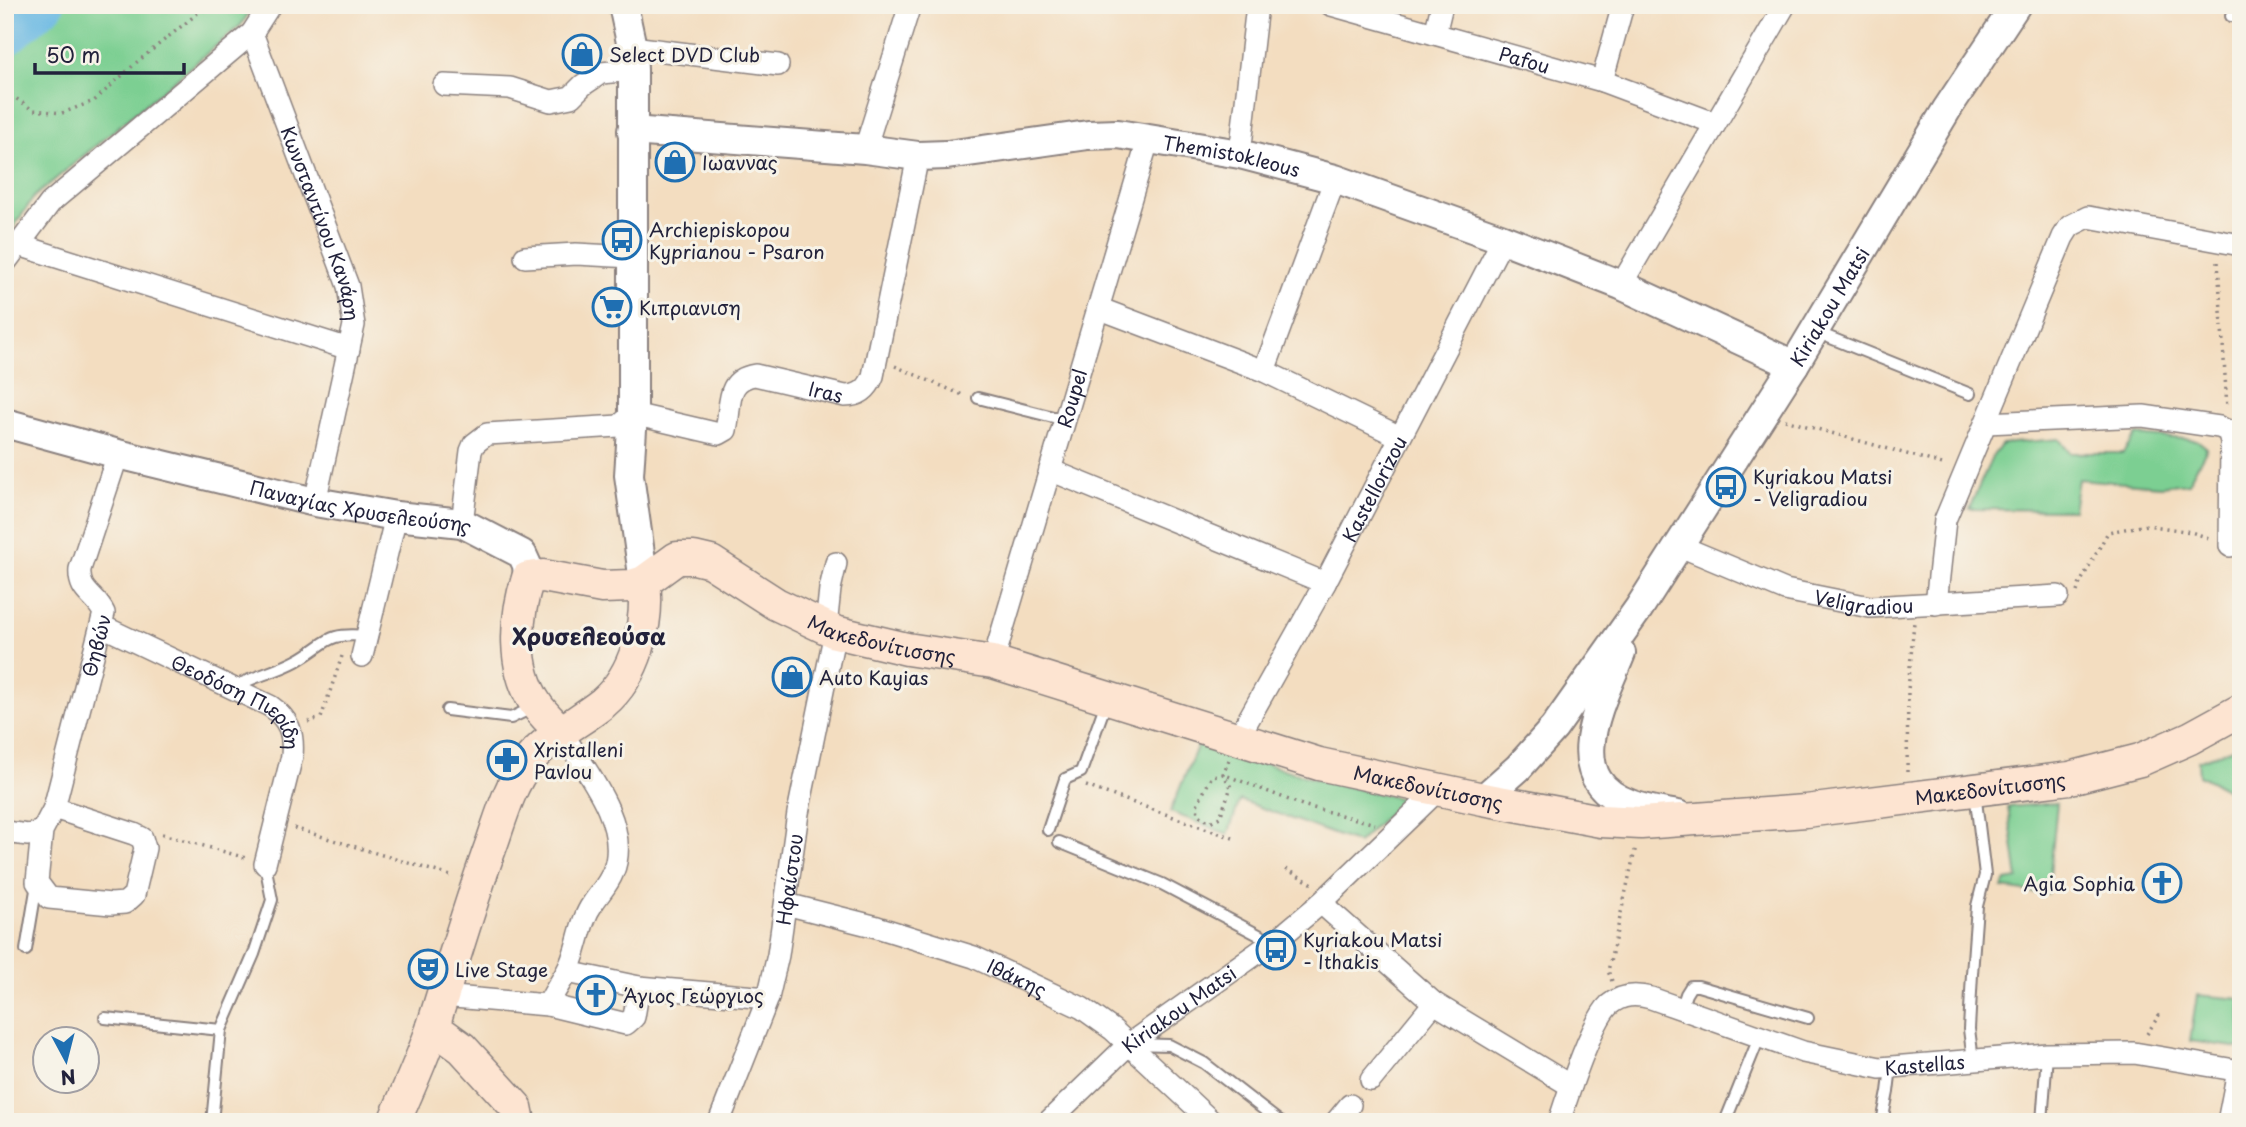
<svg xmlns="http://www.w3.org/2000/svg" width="2246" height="1127" viewBox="0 0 2246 1127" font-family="'Playpen Sans',sans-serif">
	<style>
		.green { fill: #7bcf92; stroke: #4e7866; stroke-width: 2 }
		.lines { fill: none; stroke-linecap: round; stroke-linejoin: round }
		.river { stroke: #68b8e3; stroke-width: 35 }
		.service-casing { stroke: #8a807e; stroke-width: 14 }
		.minor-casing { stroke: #8a807e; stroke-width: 24 }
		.tertiary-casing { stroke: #8a807e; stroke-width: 32 }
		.secondary-casing { stroke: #8a807e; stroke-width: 35 }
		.path { stroke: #8a807e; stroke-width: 3.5; stroke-dasharray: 2 5; stroke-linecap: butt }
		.service { stroke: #fff; stroke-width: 10 }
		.minor { stroke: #fff; stroke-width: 21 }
		.tertiary { stroke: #fff; stroke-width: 28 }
		.secondary { stroke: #fde4d1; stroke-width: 32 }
		.labels { text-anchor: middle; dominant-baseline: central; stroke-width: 6; stroke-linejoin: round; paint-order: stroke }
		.poi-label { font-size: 19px; fill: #22223b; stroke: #f7f3e8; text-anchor: start }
		.street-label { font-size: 19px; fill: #22223b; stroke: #f7f3e8 }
		.quarter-label { font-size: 23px; font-weight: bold; fill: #22223b; stroke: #f7f3e8 }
	</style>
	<rect width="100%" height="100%" fill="#f7f3e8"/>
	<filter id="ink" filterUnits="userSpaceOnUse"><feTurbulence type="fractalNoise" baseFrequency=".0143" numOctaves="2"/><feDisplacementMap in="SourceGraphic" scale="14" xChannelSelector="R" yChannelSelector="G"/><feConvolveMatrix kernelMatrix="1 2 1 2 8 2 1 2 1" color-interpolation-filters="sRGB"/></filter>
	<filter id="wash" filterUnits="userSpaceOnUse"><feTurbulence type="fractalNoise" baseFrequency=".00686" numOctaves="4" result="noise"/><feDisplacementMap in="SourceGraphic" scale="28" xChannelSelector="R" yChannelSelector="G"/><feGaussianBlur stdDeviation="1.57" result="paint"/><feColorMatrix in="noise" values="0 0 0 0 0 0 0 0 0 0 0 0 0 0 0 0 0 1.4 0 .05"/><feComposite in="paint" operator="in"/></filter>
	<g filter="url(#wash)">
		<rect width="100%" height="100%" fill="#f3ddc0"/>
		<g class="green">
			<path d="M5 5H254L241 25 34 197 5 240Z"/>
			<path d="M2136 435 2197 440 2207 448 2188 483 2160 486 2078 479 2073 510 1969 509 1992 457 2002 444 2059 439 2070 453H2123Z"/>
			<path d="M1199 742 1314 779 1403 799 1358 843 1240 800 1228 834 1170 812Z"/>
			<path d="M2241 745V797L2199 775 2198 761Z"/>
			<path d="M2057 803 2048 894 2002 888 2006 881 2018 879 2008 807Z"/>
			<path d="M2197 995 2241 999V1048L2190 1041Z"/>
		</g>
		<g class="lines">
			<path class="river" d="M5 40 47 5"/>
		</g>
	</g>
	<g filter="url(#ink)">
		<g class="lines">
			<defs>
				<g id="service">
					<path d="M2231 16 2241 17"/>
					<path d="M1816 332 1970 394"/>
					<path d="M978 398 1065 420"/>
					<path d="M234 687C254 676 276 672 296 661 329 643 324 632 367 636"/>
					<path d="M447 710 511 718 536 706"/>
					<path d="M1048 830 1065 779 1081 772 1107 700"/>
					<path d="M1059 842 1162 884 1272 942"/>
					<path d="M26 950 37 884"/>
					<path d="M1681 1009 1686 994 1691 986H1698L1808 1018"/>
					<path d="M105 1018 221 1030 212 1122"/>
					<path d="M221 1030 254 954 272 900 265 864"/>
					<path d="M1132 1044 1169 1045 1204 1063 1280 1122"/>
					<path d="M1973 1060 1969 1029 1972 974 1977 906 1985 875 1975 792"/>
					<path d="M1725 1122 1759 1038"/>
					<path d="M1882 1122 1888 1092 1891 1067"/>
					<path d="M2042 1122 2047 1054"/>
				</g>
				<g id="minor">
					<path id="s1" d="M1331 5 1602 81 1714 123"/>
					<path id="s2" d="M252 33 348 286 354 325 315 502"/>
					<path d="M1435 34 1442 5"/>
					<path d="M632 47 778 65"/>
					<path d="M1602 81 1623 5"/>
					<path d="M444 85 510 88 551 101 571 97 583 85 601 73 633 70"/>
					<path d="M865 149 910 5"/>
					<path d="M1240 154 1257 5"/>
					<path d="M19 245 349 349"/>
					<path d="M525 257 576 254 632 257"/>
					<path d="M5 263 50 203 252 33 270 5"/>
					<path d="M1621 285 1785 5"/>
					<path d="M1098 308 1264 371 1400 437"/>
					<path d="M1264 371 1335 179"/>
					<path d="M1986 423 2143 416 2219 427 2228 431 2231 441 2230 546"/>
					<path d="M1050 470 1325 583"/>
					<path id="s3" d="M462 523 471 451 474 444 487 434 619 426 633 414 719 434 726 430C732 405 724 380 755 375L845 396C860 396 868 389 873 376L918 156"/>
					<path id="s4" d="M1680 546 1785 590 1870 607 2058 596"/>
					<path d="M1936 604 1945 520 2063 237 2070 226 2088 217 2241 245"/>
					<path id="s5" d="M102 626 270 706C289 719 294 733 292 756L265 864"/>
					<path d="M826 627 830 589 836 563"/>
					<path d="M362 656 396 516"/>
					<path id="s6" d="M993 662 1149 137"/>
					<path id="s7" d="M1238 738 1325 583 1503 239"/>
					<path id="s8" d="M54 808 104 613C95 594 78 593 80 569L118 454"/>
					<path d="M5 832 28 835 42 831 54 808 134 834 142 838 145 848 134 895 125 903 111 904 49 898 37 882 42 831"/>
					<path d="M1321 903 1434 1003 1571 1086"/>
					<path id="s9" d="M786 904 877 927 974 957 1082 1008 1113 1030 1212 1122"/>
					<path d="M567 972 639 987 768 998"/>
					<path d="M442 996 548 1005 626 1024 634 1017 639 987"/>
					<path d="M548 1005C553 993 560 984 566 973 579 951 578 924 593 903 600 892 608 885 613 872 632 826 585 769 561 732"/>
					<path d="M1371 1080 1434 1003"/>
					<path id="s10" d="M719 1122 768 998 778 955 798 813 835 632"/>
					<path id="s11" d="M1048 1122 1129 1044 1284 934 1321 903 1439 789"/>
					<path d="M1336 1122 1350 1105"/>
					<path id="s12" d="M1559 1122C1567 1097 1592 1021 1609 1005 1622 994 1636 994 1651 998L1803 1052 1880 1068 2047 1054 2134 1053 2241 1071"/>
					<path d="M2228 1122 2238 1071"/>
				</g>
				<g id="tertiary">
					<path d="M623 5 632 47 633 70V414L629 475 644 582"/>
					<path id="s13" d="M632 131 865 149 918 156 947 155 1088 135 1118 134 1240 154 1335 179 1503 239 1621 285 1794 365"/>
					<path id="s14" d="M5 423 118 454 315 502 396 516 462 523 522 554 527 565 528 578"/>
					<path d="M1621 653C1602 701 1558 778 1630 804 1645 810 1662 812 1678 815"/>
					<path id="s15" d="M1483 799 1518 768 1554 728 1639 608 1794 365 1947 109 2016 5"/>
				</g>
				<g id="secondary">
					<path id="s16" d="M561 732C553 723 542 714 536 704 512 668 515 618 528 578L543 576 602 587 631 586 644 582 677 558H694L711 562 776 604 835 632 907 649 993 662 1319 764 1483 799 1601 821 1641 823 1806 811 2070 778 2140 760 2190 738 2241 710"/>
					<path d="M433 1027 462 1048 516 1107 519 1122"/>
					<path d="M394 1122C408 1089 424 1056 434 1023 453 962 471 900 493 840 502 814 510 785 528 762 547 737 578 723 603 703 636 675 649 623 644 582"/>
				</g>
			</defs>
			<use href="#service" class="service-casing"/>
			<use href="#minor" class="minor-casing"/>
			<use href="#tertiary" class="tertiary-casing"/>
			<use href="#secondary" class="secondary-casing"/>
			<g class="path">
				<path d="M5 91 33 110 62 113 94 101 137 62 208 5"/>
				<path d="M2218 262 2227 408"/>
				<path d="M895 366 965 396"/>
				<path d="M1785 420 1946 465"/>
				<path d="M2238 564 2241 617"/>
				<path d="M2077 592 2080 583 2108 532 2147 525 2191 532 2212 539"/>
				<path d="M308 722 321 718 342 656"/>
				<path d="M1229 760 1223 774 1231 787 1220 817 1210 822 1198 815 1197 805 1212 776 1223 774 1302 805 1375 824"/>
				<path d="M1907 772 1908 690 1914 622"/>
				<path d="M1086 786 1233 838"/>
				<path d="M294 828 454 877"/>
				<path d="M162 834 246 858"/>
				<path d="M1286 869 1313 884"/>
				<path d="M1612 981 1608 971 1636 846"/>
				<path d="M2147 1034 2161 1012"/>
			</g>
			<use href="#service" class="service"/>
			<use href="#minor" class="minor"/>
			<use href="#tertiary" class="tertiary"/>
			<use href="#secondary" class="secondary"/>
		</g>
	</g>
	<defs>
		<symbol id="shop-ring" viewBox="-11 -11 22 22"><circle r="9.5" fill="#f7f3e8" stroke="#1f6fb2" stroke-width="1.5"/><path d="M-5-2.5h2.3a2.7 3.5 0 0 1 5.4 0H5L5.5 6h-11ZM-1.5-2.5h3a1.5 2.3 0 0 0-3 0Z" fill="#1f6fb2"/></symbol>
		<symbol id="bus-ring" viewBox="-11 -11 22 22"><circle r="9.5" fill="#f7f3e8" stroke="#1f6fb2" stroke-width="1.5"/><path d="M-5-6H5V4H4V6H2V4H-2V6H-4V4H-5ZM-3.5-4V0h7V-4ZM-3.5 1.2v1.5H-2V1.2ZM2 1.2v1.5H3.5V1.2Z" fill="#1f6fb2"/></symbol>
		<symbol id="supermarket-ring" viewBox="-11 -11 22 22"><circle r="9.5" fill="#f7f3e8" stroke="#1f6fb2" stroke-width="1.5"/><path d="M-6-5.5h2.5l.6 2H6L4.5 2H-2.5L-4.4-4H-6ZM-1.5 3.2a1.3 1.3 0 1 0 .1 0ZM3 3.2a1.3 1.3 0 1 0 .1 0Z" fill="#1f6fb2"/></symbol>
		<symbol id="pharmacy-ring" viewBox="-11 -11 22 22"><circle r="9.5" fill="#f7f3e8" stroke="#1f6fb2" stroke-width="1.5"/><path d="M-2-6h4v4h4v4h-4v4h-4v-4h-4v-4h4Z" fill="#1f6fb2"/></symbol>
		<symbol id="church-ring" viewBox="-11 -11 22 22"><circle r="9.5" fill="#f7f3e8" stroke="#1f6fb2" stroke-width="1.5"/><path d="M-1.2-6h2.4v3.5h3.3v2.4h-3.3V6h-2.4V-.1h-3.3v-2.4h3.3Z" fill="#1f6fb2"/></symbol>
		<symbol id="theatre-ring" viewBox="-11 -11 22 22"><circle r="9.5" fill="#f7f3e8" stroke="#1f6fb2" stroke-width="1.5"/><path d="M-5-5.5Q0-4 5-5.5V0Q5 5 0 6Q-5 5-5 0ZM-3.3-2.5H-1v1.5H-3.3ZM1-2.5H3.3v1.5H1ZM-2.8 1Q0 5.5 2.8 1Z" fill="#1f6fb2"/></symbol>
	</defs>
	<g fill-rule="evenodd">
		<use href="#shop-ring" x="560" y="32" width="44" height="44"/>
		<use href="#shop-ring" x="653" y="140" width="44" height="44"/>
		<use href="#bus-ring" x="600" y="218" width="44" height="44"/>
		<use href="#supermarket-ring" x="590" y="285" width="44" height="44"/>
		<use href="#bus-ring" x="1704" y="465" width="44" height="44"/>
		<use href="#shop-ring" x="770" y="655" width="44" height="44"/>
		<use href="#pharmacy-ring" x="485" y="738" width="44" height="44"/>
		<use href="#church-ring" x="2140" y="861" width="44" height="44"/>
		<use href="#bus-ring" x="1254" y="928" width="44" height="44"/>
		<use href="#theatre-ring" x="406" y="947" width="44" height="44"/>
		<use href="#church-ring" x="574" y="973" width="44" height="44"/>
	</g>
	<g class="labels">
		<g class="poi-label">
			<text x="609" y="54">Select DVD Club</text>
			<text x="702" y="162">Ιωαννας</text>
			<text x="649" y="229">Archiepiskopou<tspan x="649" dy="22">Kyprianou - Psaron</tspan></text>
			<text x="639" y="307">Κιπριανιση</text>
			<text x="1753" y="476">Kyriakou Matsi<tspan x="1753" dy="22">- Veligradiou</tspan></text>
			<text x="819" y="677">Auto Kayias</text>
			<text x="534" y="749">Xristalleni<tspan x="534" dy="22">Pavlou</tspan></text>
			<text x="2135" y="883" text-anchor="end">Agia Sophia</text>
			<text x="1303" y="939">Kyriakou Matsi<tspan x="1303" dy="22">- Ithakis</tspan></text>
			<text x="455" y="969">Live Stage</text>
			<text x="623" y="995">Άγιος Γεώργιος</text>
		</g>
		<g class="street-label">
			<text stroke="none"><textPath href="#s1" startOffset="201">Pafou</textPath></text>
			<text stroke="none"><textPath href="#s13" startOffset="604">Themistokleous</textPath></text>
			<text stroke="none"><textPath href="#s2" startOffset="203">Κωνσταντίνου Κανάρη</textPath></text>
			<text stroke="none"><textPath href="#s15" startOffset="604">Kiriakou Matsi</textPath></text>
			<text stroke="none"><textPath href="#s3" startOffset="485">Iras</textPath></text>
			<text stroke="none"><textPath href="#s6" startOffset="275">Roupel</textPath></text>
			<text stroke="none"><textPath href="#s7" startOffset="284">Kastellorizou</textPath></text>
			<text stroke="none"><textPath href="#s14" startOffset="366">Παναγίας Χρυσελεούσης</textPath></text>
			<text stroke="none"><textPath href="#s4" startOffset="194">Veligradiou</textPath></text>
			<text stroke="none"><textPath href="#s16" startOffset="551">Μακεδονίτισσης</textPath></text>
			<text stroke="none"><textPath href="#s8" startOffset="168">Θηβών</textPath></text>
			<text stroke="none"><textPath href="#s5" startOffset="158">Θεοδόση Πιερίδη</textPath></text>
			<text stroke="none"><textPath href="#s16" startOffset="1118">Μακεδονίτισσης</textPath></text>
			<text stroke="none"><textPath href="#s16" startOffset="1685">Μακεδονίτισσης</textPath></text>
			<text stroke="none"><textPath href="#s10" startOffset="254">Ηφαίστου</textPath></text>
			<text stroke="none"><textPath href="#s9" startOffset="243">Ιθάκης</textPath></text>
			<text stroke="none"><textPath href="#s11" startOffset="173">Kiriakou Matsi</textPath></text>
			<text stroke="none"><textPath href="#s12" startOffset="457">Kastellas</textPath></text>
		</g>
		<g class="quarter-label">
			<text x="589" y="635">Χρυσελεούσα</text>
		</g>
	</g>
	<rect width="2246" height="1127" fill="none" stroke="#f7f3e8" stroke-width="28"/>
	<g transform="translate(66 1060) rotate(173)"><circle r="33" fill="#f7f3e8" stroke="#a29fa3" stroke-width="2"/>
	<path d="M0-5L12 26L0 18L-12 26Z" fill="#1f6fb2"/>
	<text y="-10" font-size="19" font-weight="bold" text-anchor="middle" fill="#22223b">N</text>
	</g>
	<path d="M35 63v10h149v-10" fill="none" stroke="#22223b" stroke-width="3.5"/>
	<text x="46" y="63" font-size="21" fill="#22223b" stroke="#f7f3e8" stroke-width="5" paint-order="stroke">50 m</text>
</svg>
